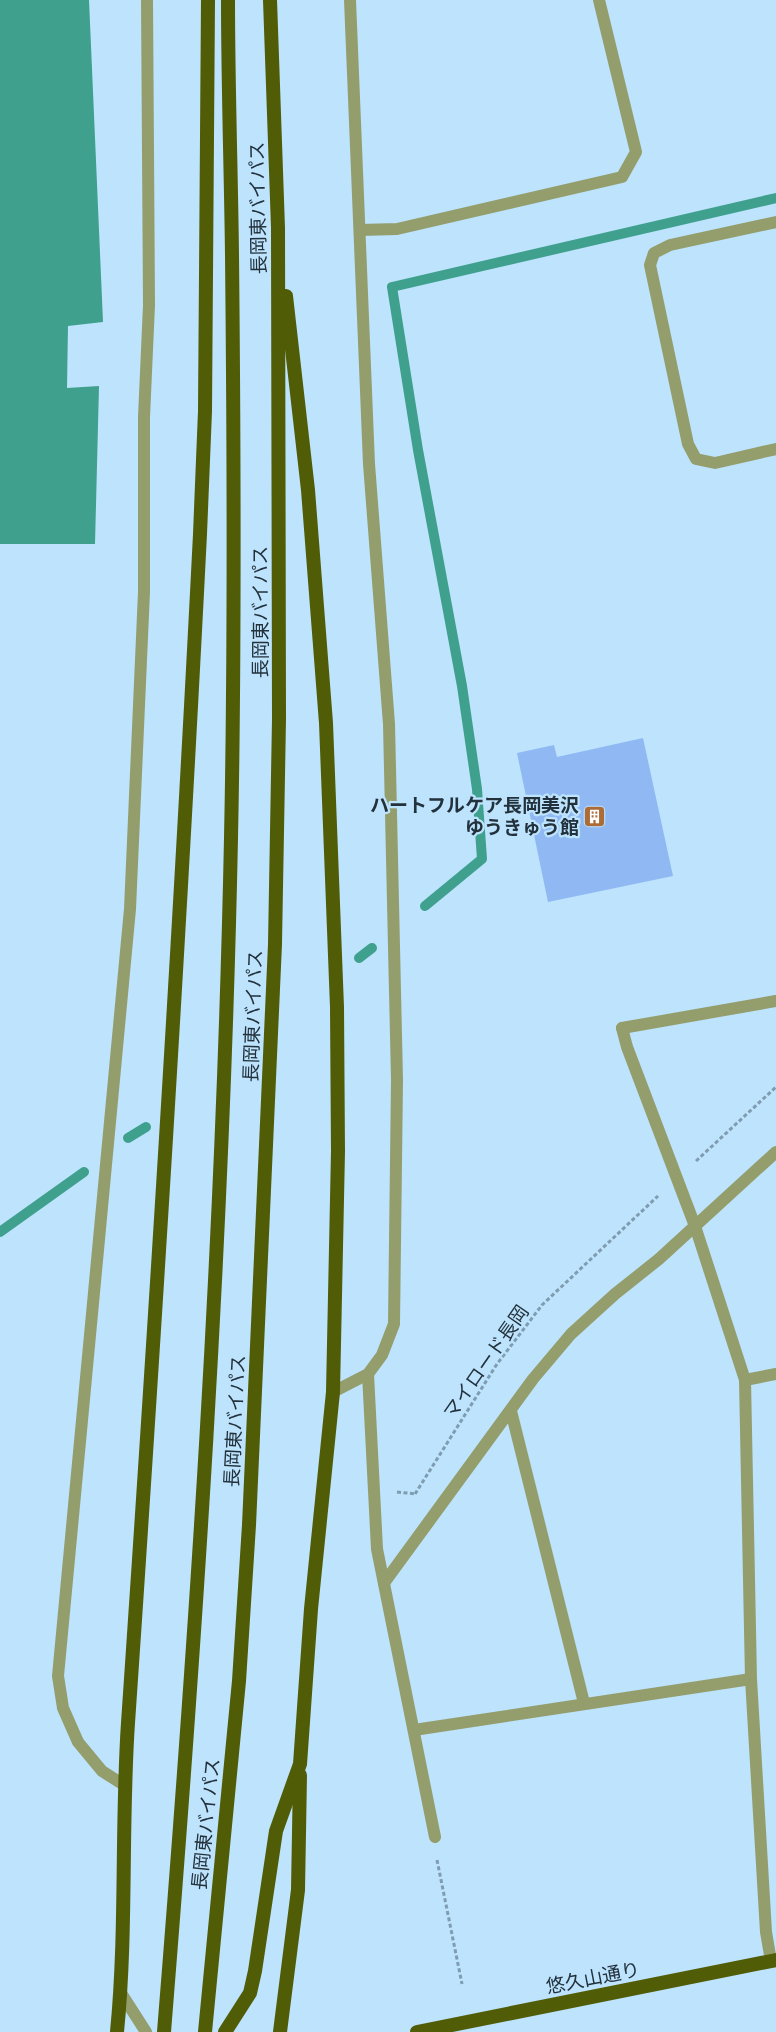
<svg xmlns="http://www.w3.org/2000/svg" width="776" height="2032" viewBox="0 0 776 2032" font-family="Figtree,'Noto Sans JP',sans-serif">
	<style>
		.water { fill: #3fa08d }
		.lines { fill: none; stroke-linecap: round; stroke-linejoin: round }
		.stream { stroke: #3fa08d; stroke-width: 10 }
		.building { fill: #90b9f3 }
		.path { stroke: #7f9cb0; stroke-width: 3; stroke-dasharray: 4 2.5; stroke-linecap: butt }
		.service { stroke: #949e6c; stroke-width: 12 }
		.minor { stroke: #949e6c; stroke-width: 12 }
		.tertiary { stroke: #949e6c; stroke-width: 12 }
		.trunk { stroke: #515c06; stroke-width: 14 }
		.labels { text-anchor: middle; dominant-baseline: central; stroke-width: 4.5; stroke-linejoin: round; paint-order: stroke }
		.street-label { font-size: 19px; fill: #22313b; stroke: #bde3fd }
		.poi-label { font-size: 19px; font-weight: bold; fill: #22313b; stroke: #bde3fd; text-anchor: end }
	</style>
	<rect width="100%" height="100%" fill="#bde3fd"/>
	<path class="water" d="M0 0H89L103 322 68 326 67 388 99 386 95 544H0Z"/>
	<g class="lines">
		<g class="stream">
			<path d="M425 906 482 859 477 789 462 686 418 450 392 287 776 198"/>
			<path d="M359 958 372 948"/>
			<path d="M128 1138 146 1127"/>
			<path d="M0 1232 84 1172"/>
		</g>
	</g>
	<path class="building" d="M643 738 673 876 548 902 517 753 554 745 557 757Z"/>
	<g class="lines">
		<g class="path">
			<path d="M696 1161 776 1087"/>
			<path d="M397 1492 416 1494"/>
			<path d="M415 1494 497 1364 542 1305 658 1196"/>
			<path d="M437 1860 462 1984"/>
		</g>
		<g class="service">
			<path d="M622 1028 776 1001"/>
			<path d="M368 1374 377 1549 435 1837"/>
			<path d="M511 1411 584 1703"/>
			<path d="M414 1730 751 1679"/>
		</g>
		<g class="minor">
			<path d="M776 222 670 245 654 253 650 265 688 444 696 459 715 463 776 449"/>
			<path d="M360 230 397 229 622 177 636 152 599 0"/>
			<path d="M622 1028 627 1047 695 1226 745 1380 776 1374"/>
			<path d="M745 1380 751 1679 766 1932 771 1961"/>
			<path d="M333 1392 368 1374 382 1355 394 1324 397 1080 389 724 369 464 350 0"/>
			<path d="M384 1583 533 1379 571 1334 615 1294 659 1259 776 1152"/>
			<path d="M124 1785 102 1771 78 1742 63 1708 58 1676 130 909 144 592V417L149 305 147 0"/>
		</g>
		<path class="tertiary" d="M121 1993 146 2032"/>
		<g class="trunk">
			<path d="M117 2032C127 1930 121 1826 128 1723 155 1327 180 931 200 534L205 411 208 0"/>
			<path d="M164 2032C196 1635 223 1237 231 838 235 644 234 450 232 255 231 170 228 85 228 0"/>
			<path d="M205 2032 239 1681 249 1525 275 944 279 719 278 228 270 0"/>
			<path d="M225 2032 250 1993 255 1971 276 1831 300 1764 311 1609 333 1392 338 1151 337 1007 326 723 308 490 286 296"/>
			<path d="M280 2032 298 1890 300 1775"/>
			<path d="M417 2032 776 1960"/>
		</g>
	</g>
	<defs>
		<symbol id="building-square" viewBox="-11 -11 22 22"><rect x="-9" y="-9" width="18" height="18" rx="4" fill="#ad6c37" stroke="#bde3fd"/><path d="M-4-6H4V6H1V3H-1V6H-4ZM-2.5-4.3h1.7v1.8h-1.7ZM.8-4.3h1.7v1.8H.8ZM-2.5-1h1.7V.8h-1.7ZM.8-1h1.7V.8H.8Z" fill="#fff"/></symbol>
	</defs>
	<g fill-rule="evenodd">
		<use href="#building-square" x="582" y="804" width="25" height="25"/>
	</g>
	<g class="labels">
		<g class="street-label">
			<text transform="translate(258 208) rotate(-91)">長岡東バイパス</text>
			<text transform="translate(260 612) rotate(-90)">長岡東バイパス</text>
			<text transform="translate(253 1016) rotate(-88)">長岡東バイパス</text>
			<text transform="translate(486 1362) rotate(-55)">マイロード長岡</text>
			<text transform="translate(235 1421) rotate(-87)">長岡東バイパス</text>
			<text transform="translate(206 1824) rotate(-84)">長岡東バイパス</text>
			<text transform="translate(593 1978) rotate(-11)">悠久山通り</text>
		</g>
		<g class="poi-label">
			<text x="579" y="805">ハートフルケア長岡美沢<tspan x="579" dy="22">ゆうきゅう館</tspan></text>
		</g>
	</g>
</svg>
